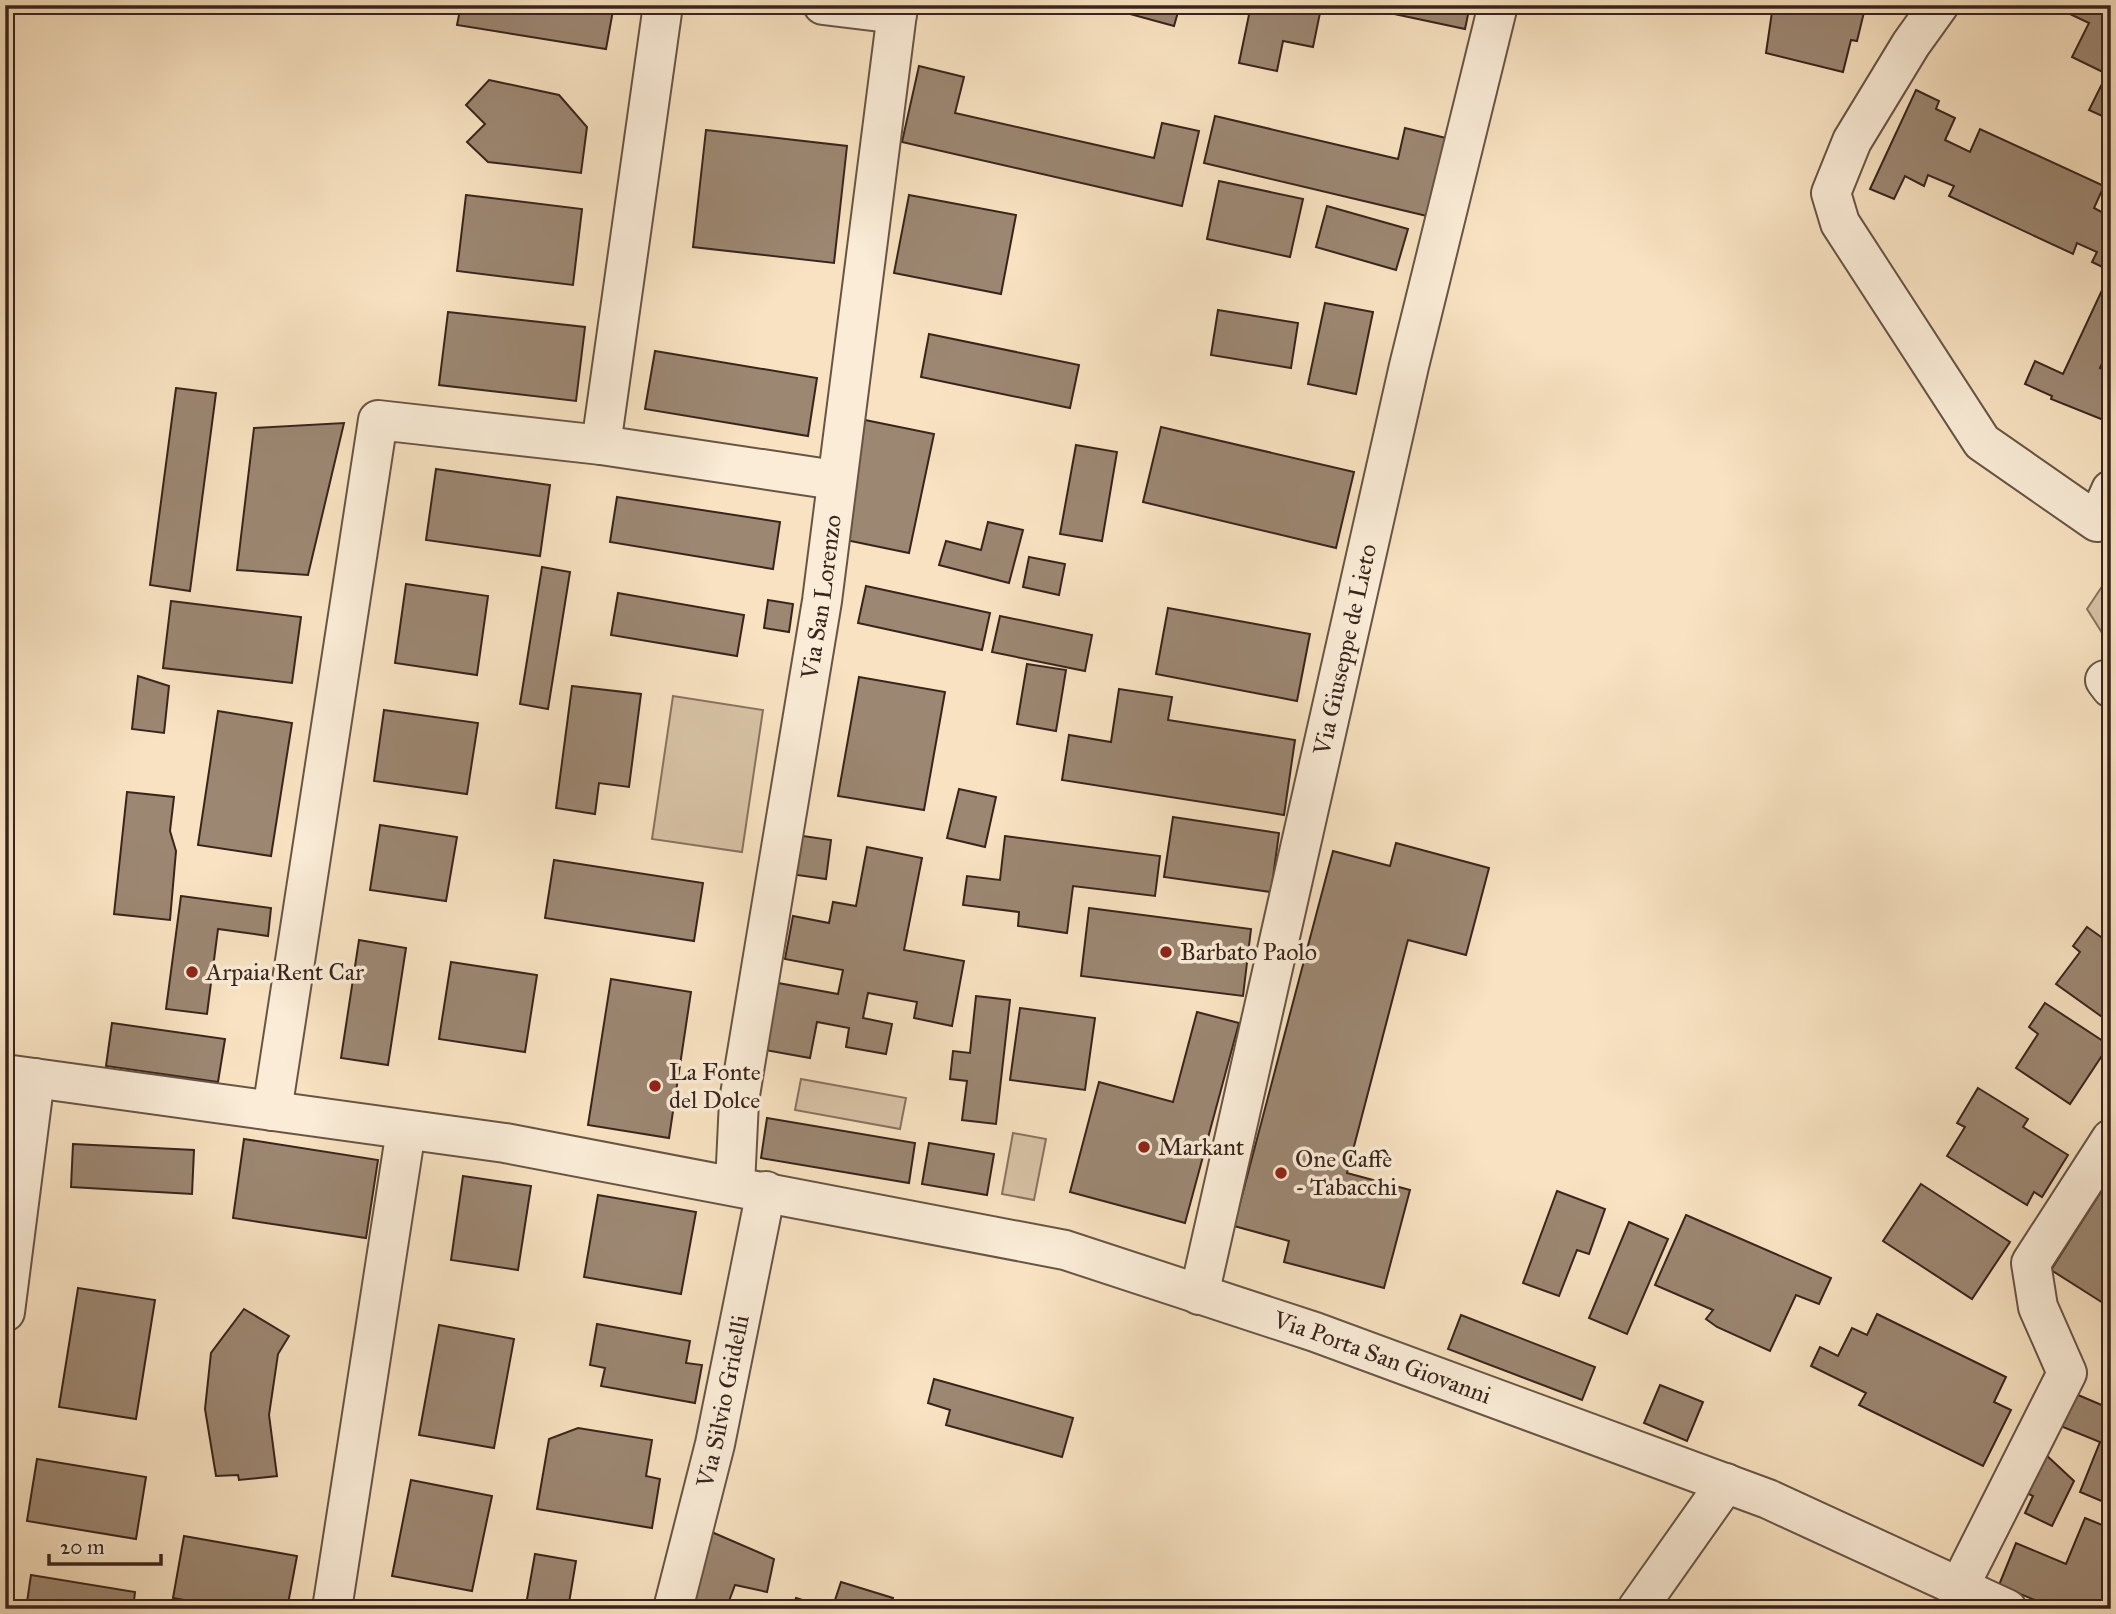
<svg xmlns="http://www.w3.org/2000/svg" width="2116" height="1614" viewBox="0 0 2116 1614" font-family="'IM FELL Great Primer',serif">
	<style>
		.green { fill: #d7c2a5; stroke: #887361; stroke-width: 2 }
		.building { fill: #9c8772; stroke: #38241d; stroke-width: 2 }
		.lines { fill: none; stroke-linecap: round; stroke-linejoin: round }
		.street-casing { stroke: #685446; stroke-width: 42 }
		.street { stroke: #faecd7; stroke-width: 38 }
		.poi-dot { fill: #8f2418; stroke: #faecd7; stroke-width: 2.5 }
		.labels { text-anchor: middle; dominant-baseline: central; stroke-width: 7; stroke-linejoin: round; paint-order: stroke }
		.street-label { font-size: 24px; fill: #38241d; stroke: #faecd7 }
		.poi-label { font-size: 24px; fill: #38241d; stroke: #faecd7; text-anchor: start }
	</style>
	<rect width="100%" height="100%" fill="#f8e2c1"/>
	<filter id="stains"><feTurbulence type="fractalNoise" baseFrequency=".00286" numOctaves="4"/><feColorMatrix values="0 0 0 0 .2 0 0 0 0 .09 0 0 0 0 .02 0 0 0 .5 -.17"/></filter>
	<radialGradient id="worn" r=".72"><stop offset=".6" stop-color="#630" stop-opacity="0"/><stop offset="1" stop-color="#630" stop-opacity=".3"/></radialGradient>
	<g class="green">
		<path d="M2111 573V647L2087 609Z"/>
		<path d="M673 696 763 710 742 852 652 839Z"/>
		<path d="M801 1079 906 1098 900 1129 795 1110Z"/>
		<path d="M1013 1133 1046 1139 1034 1200 1002 1194Z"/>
	</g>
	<g class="building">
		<path d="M461 5H614L606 49 457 25Z"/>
		<path d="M1108 5H1180L1174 26 1108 8Z"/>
		<path d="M1251 5 1321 8 1313 47 1283 41 1277 71 1239 63Z"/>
		<path d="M1352 5H1470L1465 29Z"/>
		<path d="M1773 5H1855L1865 8 1857 41 1851 40 1843 72 1766 53Z"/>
		<path d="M2051 5H2111V120L2089 110 2107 74 2072 57 2089 23Z"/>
		<path d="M919 66 964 77 955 113 1154 158 1162 123 1199 131 1182 206 902 142Z"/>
		<path d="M489 80 559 95 587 127 581 173 488 162 467 142 485 124 466 105Z"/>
		<path d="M1916 90 1939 101 1936 109 1955 118 1945 140 1970 152 1980 129 2104 186 2094 208 2111 217V344L2100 368 2111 373V423L2051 399 2052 396 2025 384 2035 361 2063 374 2111 271 2092 262 2097 252 2077 243 2073 254 1949 196 1954 186 1928 175 1924 186 1905 176 1894 199 1870 189Z"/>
		<path d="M1215 116 1398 159 1405 128 1446 138 1427 216 1204 163Z"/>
		<path d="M706 130 847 146 834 263 693 247Z"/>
		<path d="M1219 181 1303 199 1290 257 1207 239Z"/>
		<path d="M466 195 582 209 573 285 457 271Z"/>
		<path d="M909 195 1016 215 1001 294 894 273Z"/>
		<path d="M1327 206 1408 229 1396 270 1316 247Z"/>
		<path d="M1325 303 1373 312 1356 394 1308 384Z"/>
		<path d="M1218 310 1298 323 1291 368 1211 355Z"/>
		<path d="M448 312 585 327 576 401 439 385Z"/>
		<path d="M929 334 1079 365 1070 408 921 377Z"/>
		<path d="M655 351 817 378 808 436 645 409Z"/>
		<path d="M176 388 216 393 190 591 150 585Z"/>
		<path d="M865 420 934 434 909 553 841 539Z"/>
		<path d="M344 423 308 575 237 570 254 428Z"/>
		<path d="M1161 427 1354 472 1336 548 1143 502Z"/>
		<path d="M1076 445 1117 452 1102 541 1060 534Z"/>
		<path d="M436 469 550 485 540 556 426 540Z"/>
		<path d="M617 497 780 522 773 569 610 542Z"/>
		<path d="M988 522 1023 530 1009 583 939 565 946 541 981 550Z"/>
		<path d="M1029 557 1065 564 1059 595 1023 587Z"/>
		<path d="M542 567 570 572 548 709 520 704Z"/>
		<path d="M406 584 488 596 477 675 395 663Z"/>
		<path d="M866 586 990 613 982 650 858 623Z"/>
		<path d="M618 593 744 615 737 656 611 635Z"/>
		<path d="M768 600 793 604 789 632 764 628Z"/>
		<path d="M171 601 301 617 292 683 163 668Z"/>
		<path d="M1168 608 1310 634 1297 701 1156 674Z"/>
		<path d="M1000 616 1092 635 1085 671 992 652Z"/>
		<path d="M1027 664 1066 670 1056 731 1017 724Z"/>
		<path d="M138 676 169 686 164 733 132 729Z"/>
		<path d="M859 677 945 692 924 810 838 796Z"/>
		<path d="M572 686 641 694 629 787 599 783 595 814 556 808Z"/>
		<path d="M1119 689 1172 697 1168 720 1295 740 1284 815 1062 780 1069 735 1111 742Z"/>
		<path d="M384 710 478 723 467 794 374 781Z"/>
		<path d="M218 711 292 723 271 856 198 845Z"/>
		<path d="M959 789 996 797 985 847 947 838Z"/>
		<path d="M127 792 174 797 170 831 176 851 170 920 114 914Z"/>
		<path d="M1173 817 1279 833 1271 892 1164 877Z"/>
		<path d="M380 825 457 837 446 901 370 890Z"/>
		<path d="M796 835 831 840 826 879 790 874Z"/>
		<path d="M1005 836 1160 856 1155 896 1073 886 1067 933 1018 926 1019 912 963 905 967 876 1000 880Z"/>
		<path d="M1396 843 1489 868 1466 955 1408 940 1347 1173 1410 1190 1384 1288 1284 1262 1289 1241 1234 1226 1333 851 1390 866Z"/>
		<path d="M867 847 922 858 904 950 964 961 952 1026 914 1018 917 1002 868 993 863 1018 892 1024 886 1054 846 1047 849 1028 817 1022 810 1058 765 1050 778 983 838 994 843 970 785 959 793 916 829 923 833 902 856 906Z"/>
		<path d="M554 860 703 883 694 941 545 918Z"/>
		<path d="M181 896 271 908 268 936 218 929 207 1014 166 1009Z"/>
		<path d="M1089 908 1251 929 1243 996 1081 976Z"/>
		<path d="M2087 927 2111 944V1016L2105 1019 2056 984 2080 952 2073 946Z"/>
		<path d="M359 940 406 948 388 1065 341 1058Z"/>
		<path d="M451 962 537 975 525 1052 439 1039Z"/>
		<path d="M611 979 691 992 669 1138 588 1125Z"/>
		<path d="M976 996 1010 1000 996 1124 962 1120 967 1081 950 1079 953 1051 970 1053Z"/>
		<path d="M2045 1003 2109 1045 2070 1104 2016 1068 2038 1034 2029 1027Z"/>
		<path d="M1020 1008 1095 1018 1085 1090 1010 1080Z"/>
		<path d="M1197 1012 1239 1023 1185 1223 1070 1192 1099 1082 1173 1102Z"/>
		<path d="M112 1023 225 1039 218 1082 106 1066Z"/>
		<path d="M1978 1088 2028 1119 2023 1127 2068 1155 2042 1197 2034 1192 2027 1205 1947 1156 1965 1127 1957 1123Z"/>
		<path d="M767 1118 915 1143 909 1183 761 1158Z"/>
		<path d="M244 1139 378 1160 366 1238 233 1218Z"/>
		<path d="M929 1143 994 1154 987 1195 922 1184Z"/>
		<path d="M73 1144 194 1150 192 1194 71 1187Z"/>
		<path d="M463 1176 531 1186 518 1270 451 1260Z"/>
		<path d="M2111 1176V1308L2051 1270Z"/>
		<path d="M1921 1184 2010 1242 1972 1299 1883 1241Z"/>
		<path d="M1557 1191 1605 1209 1589 1254 1577 1250 1559 1296 1523 1283Z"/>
		<path d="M598 1195 696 1212 681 1294 584 1277Z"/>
		<path d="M1686 1215 1831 1278 1819 1304 1796 1295 1770 1351 1717 1327 1706 1319 1713 1310 1655 1285Z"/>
		<path d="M1629 1222 1668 1239 1627 1334 1589 1318Z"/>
		<path d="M78 1288 155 1300 136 1419 59 1407Z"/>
		<path d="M244 1309 289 1336 278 1354 269 1415 277 1476 239 1480 238 1475 216 1476 205 1409 211 1353Z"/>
		<path d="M1877 1314 2006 1377 1994 1402 2011 1410 1983 1466 1859 1405 1866 1393 1811 1366 1820 1347 1838 1356 1852 1328 1867 1335Z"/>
		<path d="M1461 1315 1595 1367 1582 1400 1448 1349Z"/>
		<path d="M597 1324 690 1341 686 1363 702 1365 695 1403 601 1386 605 1368 590 1365Z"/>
		<path d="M439 1325 514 1339 494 1448 419 1435Z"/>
		<path d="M934 1379 1073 1418 1062 1457 946 1425 950 1410 928 1403Z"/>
		<path d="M1660 1385 1703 1402 1687 1441 1644 1423Z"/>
		<path d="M2071 1392 2111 1409V1505L2080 1492 2100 1442 2058 1425Z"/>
		<path d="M578 1428 652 1440 646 1476 660 1479 652 1528 537 1509 549 1439Z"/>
		<path d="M2044 1453 2074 1481 2052 1526 2025 1513 2033 1496 2025 1492Z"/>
		<path d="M37 1459 146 1477 136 1539 27 1521Z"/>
		<path d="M411 1480 492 1496 472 1591 392 1576Z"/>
		<path d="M2085 1518 2107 1527 2111 1519V1609H2056L1999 1585 2016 1543 2066 1564Z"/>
		<path d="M707 1530 774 1559 767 1592 735 1585 726 1609 685 1598Z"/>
		<path d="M184 1536 297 1556 287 1609H234L173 1598Z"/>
		<path d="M535 1554 576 1561 568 1609H517L518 1604 526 1605Z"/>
		<path d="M31 1575 135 1592 133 1609H26Z"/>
		<path d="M841 1582 893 1598 890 1609H832Z"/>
		<path d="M796 1598 831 1609H792Z"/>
	</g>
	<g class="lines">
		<defs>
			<g id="street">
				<path d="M823 5 897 14"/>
				<path d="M1939 5 1911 44 1852 141 1831 193 1840 223 1982 442 2097 522 2111 490"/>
				<path d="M601 445 663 5"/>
				<path d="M2105 680 2111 688"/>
				<path id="s1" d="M5 1074 505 1143 1065 1250 1315 1332 1768 1499 2007 1609"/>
				<path d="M272 1111 378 420 601 445 835 480"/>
				<path id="s2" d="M735 1185 739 1101 822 601 898 5"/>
				<path id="s3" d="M1199 1295 1409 366 1498 5"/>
				<path d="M5 1312 35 1078"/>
				<path d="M1958 1589 2067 1373 2038 1307 2031 1263 2111 1139"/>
				<path d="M332 1609 406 1130"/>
				<path id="s4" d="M673 1609 715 1444 766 1191"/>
				<path d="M1637 1609 1726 1483"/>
			</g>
		</defs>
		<use href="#street" class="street-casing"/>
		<use href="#street" class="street"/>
	</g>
	<g class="poi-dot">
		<circle cx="1166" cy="952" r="7"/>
		<circle cx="192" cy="972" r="7"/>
		<circle cx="655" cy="1086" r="7"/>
		<circle cx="1144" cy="1147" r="7"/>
		<circle cx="1281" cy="1173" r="7"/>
	</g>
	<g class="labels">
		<g class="street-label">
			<text stroke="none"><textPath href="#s2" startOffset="595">Via San Lorenzo</textPath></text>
			<text stroke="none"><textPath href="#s3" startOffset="662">Via Giuseppe de Lieto</textPath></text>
			<text stroke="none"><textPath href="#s1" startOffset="1410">Via Porta San Giovanni</textPath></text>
			<text stroke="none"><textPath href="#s4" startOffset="214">Via Silvio Gridelli</textPath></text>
		</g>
		<g class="poi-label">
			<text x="1180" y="952">Barbato Paolo</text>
			<text x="206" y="972">Arpaia Rent Car</text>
			<text x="669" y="1072">La Fonte<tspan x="669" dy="28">del Dolce</tspan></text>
			<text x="1158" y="1147">Markant</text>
			<text x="1295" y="1159">One Caffè<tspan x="1295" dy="28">- Tabacchi</tspan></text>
		</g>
	</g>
	<rect width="2116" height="1614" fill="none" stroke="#f8e2c1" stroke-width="28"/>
	<rect x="7" y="7" width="2102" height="1600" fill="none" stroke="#38241d" stroke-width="3.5"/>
	<rect x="14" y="14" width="2088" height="1586" fill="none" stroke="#38241d" stroke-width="2"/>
	<path d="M49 1554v10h112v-10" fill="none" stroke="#38241d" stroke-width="3.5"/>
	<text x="60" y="1554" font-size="21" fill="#38241d" stroke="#faecd7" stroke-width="5" paint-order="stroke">20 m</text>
	<rect width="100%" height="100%" filter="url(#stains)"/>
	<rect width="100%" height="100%" fill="url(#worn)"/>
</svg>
